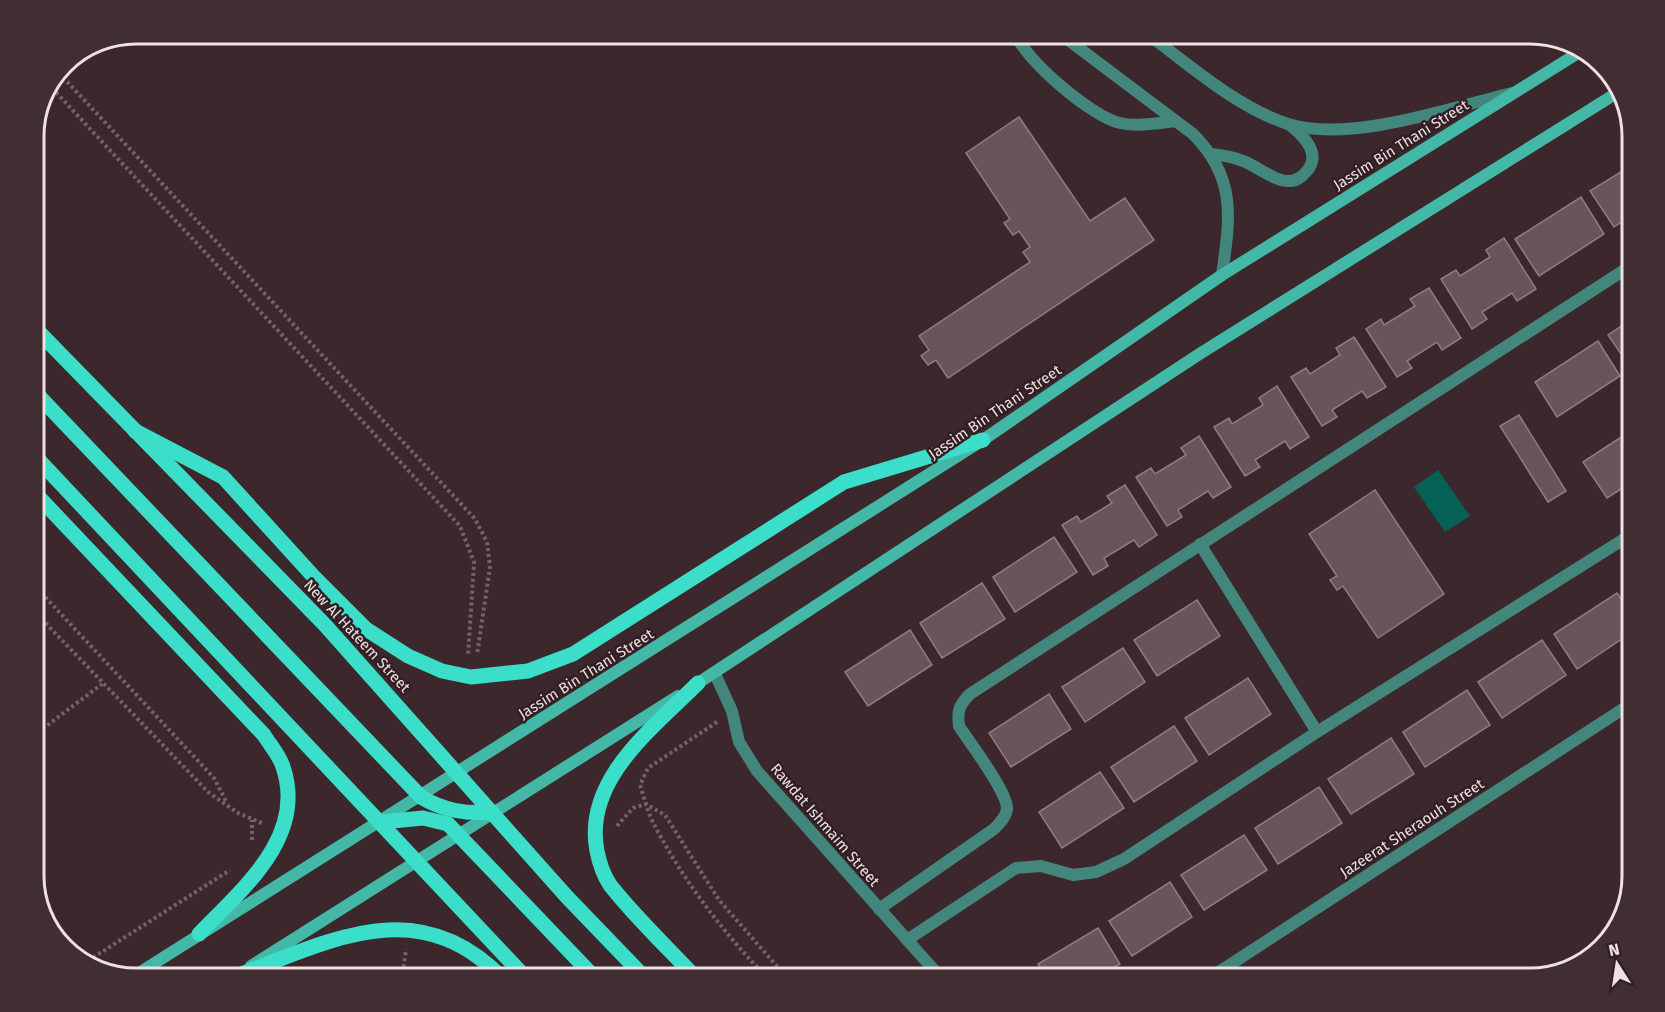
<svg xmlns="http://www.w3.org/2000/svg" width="1665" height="1012" viewBox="0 0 1665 1012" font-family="'Fira Sans',sans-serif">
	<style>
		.water { fill: #056156 }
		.building { fill: #6a5459; stroke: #927b80; stroke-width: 1.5 }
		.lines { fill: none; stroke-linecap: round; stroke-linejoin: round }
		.path { stroke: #756266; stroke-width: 4; stroke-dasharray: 3 3; stroke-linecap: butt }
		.lane { stroke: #43867b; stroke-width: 12 }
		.street { stroke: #43867b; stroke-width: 12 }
		.secondary { stroke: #43b8a7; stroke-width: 12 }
		.primary { stroke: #3bdec8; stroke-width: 15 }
		.labels { text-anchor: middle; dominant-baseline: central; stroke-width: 5; stroke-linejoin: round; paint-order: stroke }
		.street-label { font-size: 15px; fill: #eee0e3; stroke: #311f23 }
		.rim { fill: none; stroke: #eee0e3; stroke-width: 3 }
	</style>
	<rect width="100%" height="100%" fill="#3c282c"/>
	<path class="water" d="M1438 470 1470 516 1445 532 1414 487Z"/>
	<g class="building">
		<path d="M1019 117 1090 221 1125 198 1154 240 948 378 936 360 928 365 921 356 929 350 919 336 1030 262 1023 252 1030 247 1019 231 1013 235 1004 223 1010 219 966 153Z"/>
		<path d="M1632 165V215L1614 227 1590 191Z"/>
		<path d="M1581 197 1604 234 1539 276 1515 239Z"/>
		<path d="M1504 238 1536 289 1517 301 1512 293 1482 312 1487 319 1472 329 1441 279 1456 270 1460 276 1490 257 1486 250Z"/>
		<path d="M1429 288 1461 338 1442 350 1437 342 1407 361 1412 368 1397 377 1366 329 1381 319 1384 325 1415 306 1410 299Z"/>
		<path d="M1632 319V370L1608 335Z"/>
		<path d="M1354 337 1386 387 1367 398 1362 391 1332 410 1337 417 1322 426 1291 377 1306 368 1310 374 1340 355 1336 348Z"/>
		<path d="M1598 341 1620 376 1557 417 1535 382Z"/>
		<path d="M1277 386 1309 437 1290 449 1285 441 1255 460 1260 467 1245 476 1214 427 1229 418 1232 424 1263 405 1259 398Z"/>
		<path d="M1519 415 1566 491 1548 502 1500 426Z"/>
		<path d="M1632 430V482L1607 498 1583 462Z"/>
		<path d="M1199 436 1231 487 1213 498 1208 491 1178 510 1182 517 1167 526 1136 477 1151 468 1155 474 1186 455 1181 448Z"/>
		<path d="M1125 485 1157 535 1139 547 1134 540 1104 558 1108 566 1093 575 1062 525 1077 516 1081 522 1112 503 1107 496Z"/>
		<path d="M1375 490 1444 594 1378 638 1343 586 1337 590 1330 580 1337 576 1309 534Z"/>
		<path d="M1054 537 1077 572 1015 612 993 577Z"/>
		<path d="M982 583 1005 619 942 658 920 623Z"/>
		<path d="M1617 593 1632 615V632L1577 669 1554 634Z"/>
		<path d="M1197 600 1220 636 1157 676 1134 640Z"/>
		<path d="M910 630 932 665 868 706 845 672Z"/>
		<path d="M1542 640 1566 675 1502 718 1478 682Z"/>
		<path d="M1123 648 1145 682 1085 722 1062 687Z"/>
		<path d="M1248 678 1271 714 1209 755 1185 718Z"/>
		<path d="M1467 690 1490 725 1425 767 1403 732Z"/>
		<path d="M1049 694 1071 729 1011 767 989 733Z"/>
		<path d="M1174 726 1197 761 1134 802 1111 767Z"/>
		<path d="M1391 738 1414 774 1351 814 1328 779Z"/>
		<path d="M1100 772 1124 808 1062 848 1039 812Z"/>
		<path d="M1319 787 1342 823 1278 864 1255 828Z"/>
		<path d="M1244 835 1267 870 1204 910 1181 875Z"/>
		<path d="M1170 882 1192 917 1132 956 1109 921Z"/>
		<path d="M1098 928 1120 964 1094 979H1047L1038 964Z"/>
	</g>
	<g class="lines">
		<g class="path">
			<path d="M59 73 475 519 487 542 490 567 477 655"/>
			<path d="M52 88 460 526 474 562 468 656"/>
			<path d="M33 584 214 778 226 801"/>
			<path d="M33 610 208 792 238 813 264 824"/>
			<path d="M717 722 648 768 640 785 646 804 665 815 719 900 788 979"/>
			<path d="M33 736 102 684"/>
			<path d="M617 826 633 808 646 804C651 822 661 837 670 853 699 901 730 939 768 979"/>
			<path d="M252 840V820"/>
			<path d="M83 964 230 870"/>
			<path d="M402 979 406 949"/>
		</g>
		<g class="lane">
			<path d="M1015 33C1025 60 1092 117 1120 123 1138 127 1158 123 1176 121"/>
			<path d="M1059 33 1193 134C1237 178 1230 218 1222 275"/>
			<path d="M1146 33C1190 65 1236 107 1288 124 1351 143 1449 108 1512 93"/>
			<path d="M1211 154C1222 155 1233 157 1243 161 1257 166 1275 182 1290 181 1296 181 1303 176 1306 172 1322 155 1305 137 1291 126"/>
		</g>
		<g class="street">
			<path d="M1200 544 1317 732"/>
			<path d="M715 674 732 711 739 742 757 771 942 979"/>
			<path d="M879 909 994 829C1000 823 1006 817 1007 809 1008 792 969 742 959 726 957 711 959 705 970 694L1632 265"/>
			<path d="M907 940 1016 868 1041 866 1073 875 1096 872 1124 859 1317 732 1632 534"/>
			<path d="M1208 979 1632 703"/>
		</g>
		<g class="secondary">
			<path d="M692 687 1201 353 1620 91"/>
			<path d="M251 966 678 696"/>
			<path d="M131 978 983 440 1222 275 1583 50"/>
		</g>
		<g class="primary">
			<path d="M33 326 325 625 567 897 646 979"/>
			<path d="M33 390 421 797C444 811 466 814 492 812"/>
			<path d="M135 431 223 477 314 577 366 629 408 656 442 671 471 677 528 671 573 654 844 482 983 440"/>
			<path d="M33 454 527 979"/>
			<path d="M33 491 264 735C270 745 280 756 283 767 307 837 242 889 199 934"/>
			<path d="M382 822 423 818 448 824 596 979"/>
			<path d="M231 978C328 942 418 890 503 979"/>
			<path d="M697 979C668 948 636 918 610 885 604 876 599 861 597 851 583 780 653 728 698 683"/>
		</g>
	</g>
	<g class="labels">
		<g class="street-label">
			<text transform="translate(1401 145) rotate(-32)">Jassim Bin Thani Street</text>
			<text transform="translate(995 412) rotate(-34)">Jassim Bin Thani Street</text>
			<text transform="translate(357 636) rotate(47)">New Al Hateem Street</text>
			<text transform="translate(586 674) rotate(-32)">Jassim Bin Thani Street</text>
			<text transform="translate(825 825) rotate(49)">Rawdat Ishmaim Street</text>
			<text transform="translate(1412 828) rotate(-33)">Jazeerat Sheraouh Street</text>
		</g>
	</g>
	<path d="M0 0H1665V1012H0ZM136 44H1530A92 92 0 0 1 1622 136V876A92 92 0 0 1 1530 968H136A92 92 0 0 1 44 876V136A92 92 0 0 1 136 44Z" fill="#402e32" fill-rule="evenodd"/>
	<path class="rim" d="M136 44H1530A92 92 0 0 1 1622 136V876A92 92 0 0 1 1530 968H136A92 92 0 0 1 44 876V136A92 92 0 0 1 136 44Z"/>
	<g transform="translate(1617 964) rotate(348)" stroke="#311f23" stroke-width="4.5" paint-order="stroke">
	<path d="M0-4.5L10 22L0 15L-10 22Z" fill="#eee0e3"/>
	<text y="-9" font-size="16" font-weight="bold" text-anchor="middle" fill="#eee0e3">N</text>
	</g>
</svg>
